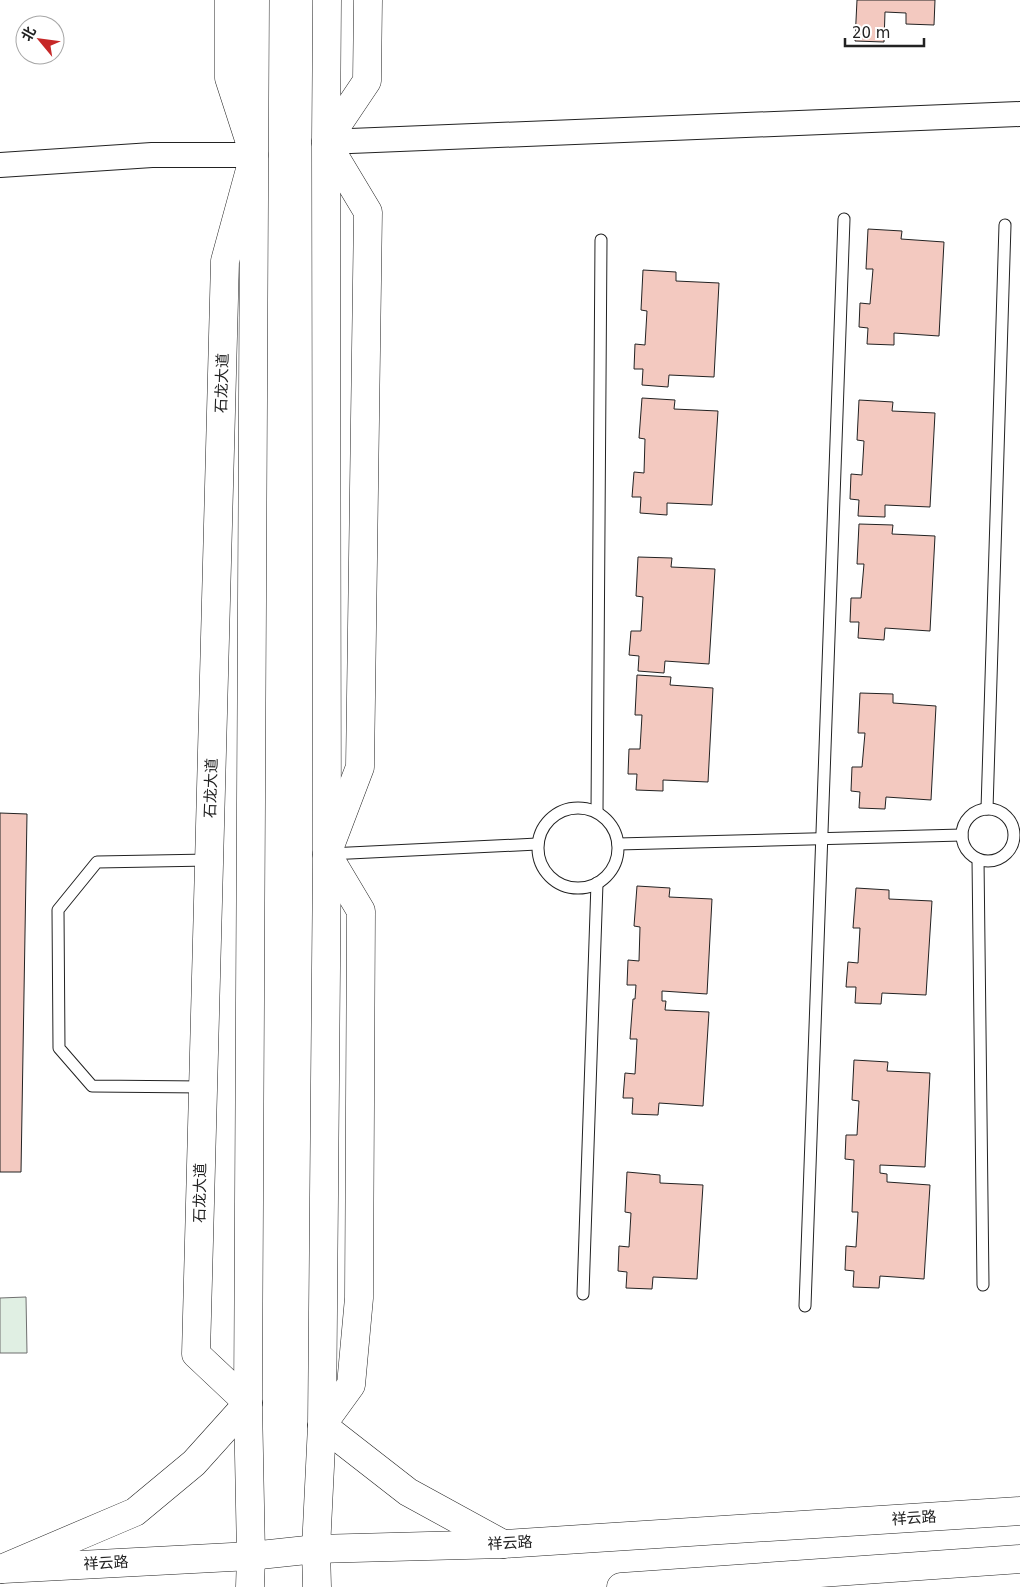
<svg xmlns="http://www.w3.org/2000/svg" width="1020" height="1587" viewBox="0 0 1020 1587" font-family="'DejaVu Sans','Noto Sans SC',sans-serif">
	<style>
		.green { fill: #e0efe3; stroke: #6f6f6f }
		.building { fill: #f3c9c0; stroke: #222 }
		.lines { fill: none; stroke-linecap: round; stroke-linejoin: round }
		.service-casing { stroke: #222; stroke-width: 13 }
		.minor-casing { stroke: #222; stroke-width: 26 }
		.tertiary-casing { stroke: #222; stroke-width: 29 }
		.secondary-casing { stroke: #222; stroke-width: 29 }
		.primary-casing { stroke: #222; stroke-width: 29 }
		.service { stroke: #fff; stroke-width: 11 }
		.minor { stroke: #fff; stroke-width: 24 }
		.tertiary { stroke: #fff; stroke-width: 28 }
		.secondary { stroke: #fff; stroke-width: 28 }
		.primary { stroke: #fff; stroke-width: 28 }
		.labels { text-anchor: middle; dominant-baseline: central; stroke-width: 4; stroke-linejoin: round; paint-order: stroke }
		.street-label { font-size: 15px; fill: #222; stroke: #fff }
	</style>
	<rect width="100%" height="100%" fill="#fff"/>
	<path class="green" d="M26 1297 27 1353H0V1298Z"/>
	<g class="building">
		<path d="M857 0H935L934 25 906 24V13L885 12 884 42 855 41Z"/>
		<path d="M868 229 902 231 901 239 944 242 939 336 894 333V345L867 344 868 328 859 327 860 303 870 304 873 269H866Z"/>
		<path d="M643 270 676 272V281L719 283 714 377 669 375 668 387 642 385 643 369H634L635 344 645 345 647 311 641 310Z"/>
		<path d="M642 398 675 400 674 409 718 411 712 505 667 503V515L640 513 641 497H632L634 472 644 473 645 439 639 438Z"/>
		<path d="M859 400 893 402 892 411 935 413 930 507 885 505V517L858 516 859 500 850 499 851 474 862 475 864 441 857 440Z"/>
		<path d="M859 524 893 525 892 534 935 536 930 631 885 628 884 640 858 638 859 622H850L851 598H861L864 564H857Z"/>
		<path d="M638 557 672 558 671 567 715 569 709 664 665 661 664 673 638 671 639 656 629 655 631 631H641L643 597 636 596Z"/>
		<path d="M637 675 671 677 670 685 713 688 708 782 663 780V791L636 790 637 774H628L629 749H640L642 715H635Z"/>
		<path d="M860 693 893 694V703L936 706 931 800 886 797 885 809 859 808 860 792 851 791 852 767H862L865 733H858Z"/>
		<path d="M0 813 27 814 21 1172H0Z"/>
		<path d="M637 886 670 888 669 897 712 899 707 994 662 991V1001H666L665 1010 709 1012 703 1106 659 1103 658 1115 632 1114 633 1098H623L625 1073 635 1074 637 1039H630L633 999H635L636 985H627L628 960 639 961 640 927 634 926Z"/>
		<path d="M856 888 889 890V899L932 901 926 995 882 993 881 1004 855 1003 856 987H846L848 962 858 963 860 928H853Z"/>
		<path d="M854 1060 888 1062 887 1071 930 1073 925 1167 880 1165V1173L887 1174V1182L930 1185 924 1279 880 1276 879 1288 853 1287 854 1271 845 1270 846 1246 856 1247 858 1212H852L854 1160 845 1159 846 1135H857L859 1101 852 1100Z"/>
		<path d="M627 1172 660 1175V1183L703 1185 697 1279 653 1277 652 1289 626 1288 627 1272 618 1271 619 1246 629 1247 631 1213 625 1212Z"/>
	</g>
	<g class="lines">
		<defs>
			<g id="service">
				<circle cx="578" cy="848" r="40"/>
				<path d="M987 809 1005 225"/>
				<circle cx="988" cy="835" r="26"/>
				<path d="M597 812 601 240"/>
				<path d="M618 844 962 835"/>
				<path d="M329 854 537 844"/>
				<path d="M978 859 983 1285"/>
				<path d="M203 1087 92 1086 59 1048 58 910 97 862 209 860"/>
				<path d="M583 1294 597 883"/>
				<path d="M805 1306 844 219"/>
			</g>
			<g id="minor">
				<path d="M326 142 1020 114"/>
				<path d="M0 165 152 155H254"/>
			</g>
			<g id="tertiary">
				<path d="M229 0V78L254 155 225 261 196 1354 248 1403"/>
				<path d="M322 1425 351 1385 359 1298 361 911 327 854 360 767 368 212 326 142 367 81 368 0"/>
			</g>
			<g id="secondary">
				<path d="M3 1569 251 1556 316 1549 503 1544 1020 1511"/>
				<path d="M621 1587 1020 1559"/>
			</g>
			<g id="primary">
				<path d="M322 1425 408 1492 503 1544"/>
				<path d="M1 1569 135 1512 194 1463 248 1403"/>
				<path d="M250 1587 251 1556 248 1403 255 0"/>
				<path d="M317 1587 316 1549 322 1425 327 854 326 142 327 0"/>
			</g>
		</defs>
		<use href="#service" class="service-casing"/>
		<use href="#minor" class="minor-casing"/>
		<use href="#tertiary" class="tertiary-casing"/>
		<use href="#secondary" class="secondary-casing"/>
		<use href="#primary" class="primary-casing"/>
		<use href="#service" class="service"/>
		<use href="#minor" class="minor"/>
		<use href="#tertiary" class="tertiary"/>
		<use href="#secondary" class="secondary"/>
		<use href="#primary" class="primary"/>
	</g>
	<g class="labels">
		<g class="street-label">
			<text transform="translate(222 383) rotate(-88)">石龙大道</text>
			<text transform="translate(211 788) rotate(-88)">石龙大道</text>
			<text transform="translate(200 1193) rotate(-89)">石龙大道</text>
			<text transform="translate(914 1518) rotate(-4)">祥云路</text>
			<text transform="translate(510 1543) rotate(-3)">祥云路</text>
			<text transform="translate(106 1563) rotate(-3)">祥云路</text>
		</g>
	</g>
	<g transform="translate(40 40) rotate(299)"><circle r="24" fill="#ffffff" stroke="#a7a7a7"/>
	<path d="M0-4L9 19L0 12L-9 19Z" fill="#c62828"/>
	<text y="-8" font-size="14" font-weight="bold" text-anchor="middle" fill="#222222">北</text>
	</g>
	<path d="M845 38v8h79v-8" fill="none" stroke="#222222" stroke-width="2.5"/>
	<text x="852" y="38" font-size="15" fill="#222222" stroke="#ffffff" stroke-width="4" paint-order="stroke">20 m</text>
</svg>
